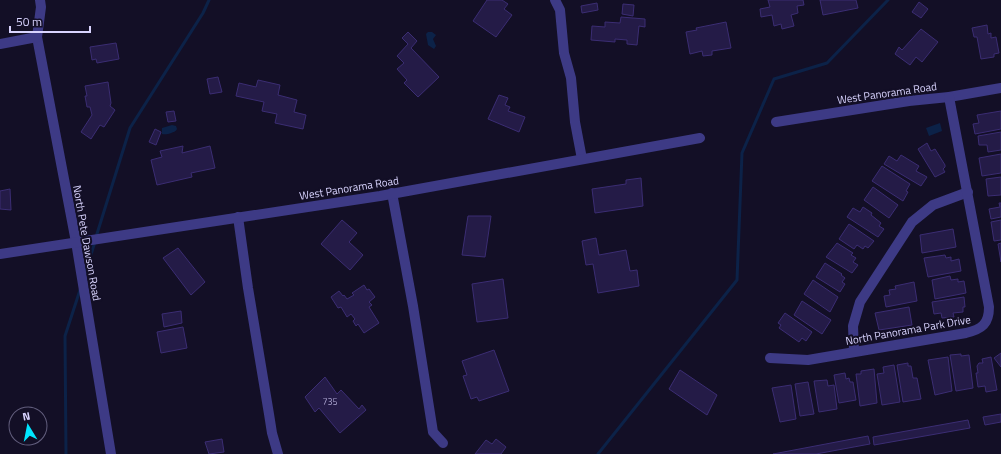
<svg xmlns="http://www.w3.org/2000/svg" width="1001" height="454" viewBox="0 0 1001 454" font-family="'Titillium Web',sans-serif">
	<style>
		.water { fill: #0c2248 }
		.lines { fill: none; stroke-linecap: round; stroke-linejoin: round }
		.stream { stroke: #0c2248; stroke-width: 3 }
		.building { fill: #241b47; stroke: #3b2d73 }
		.minor { stroke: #3d3a85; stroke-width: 10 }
		.labels { text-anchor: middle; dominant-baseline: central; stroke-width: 4; stroke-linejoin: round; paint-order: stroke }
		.number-label { font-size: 9px; fill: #aca6d1 }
		.street-label { font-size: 11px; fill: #d9d4ff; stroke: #130f26 }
	</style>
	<rect width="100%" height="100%" fill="#130f26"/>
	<g class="water">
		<path d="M428 32H432L436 35 433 39 436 46 434 49 428 45 426 34Z"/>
		<path d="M940 123 942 131 929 136 926 128Z"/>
		<path d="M172 125 176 126 177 129C175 133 166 135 162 134V128Z"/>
	</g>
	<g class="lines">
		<g class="stream">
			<path d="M96 237 130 128 203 13 209 0"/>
			<path d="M85 273 95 242"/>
			<path d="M66 454 65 336 80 290"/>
			<path d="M598 454 737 280 742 153 774 79 827 63 888 0"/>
		</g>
	</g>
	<g class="building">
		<path d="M487 0H502L508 4 504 9 512 15 496 37 473 21Z"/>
		<path d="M768 0H803L804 5 797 6 798 13 791 15 794 26 782 29 781 24 774 26 772 15 761 17 760 9 770 7Z"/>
		<path d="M820 0H856L858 8 823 15Z"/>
		<path d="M919 2 928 9 921 18 912 12Z"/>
		<path d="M597 3 598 10 582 13 581 6Z"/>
		<path d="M623 4 634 5 633 16 622 14Z"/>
		<path d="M621 17 645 19V27L639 26 637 45 627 44V40L615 39V42L591 40 592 26 605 27V22L620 23Z"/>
		<path d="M726 22 731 48 712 51V55L703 56 702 51 690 54 686 32 697 30 696 28Z"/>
		<path d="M987 25 988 34 991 33V38L996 37 999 53 994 54V57L981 59 977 37H974L972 28Z"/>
		<path d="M921 29 938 42 922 62 916 57 910 65 895 54 899 47 902 50Z"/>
		<path d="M408 32 417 41 411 48 439 77 418 97 404 83 407 80 397 69 404 63 397 56 408 44 402 38Z"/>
		<path d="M116 43 119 59 97 63 96 59 92 60 90 47Z"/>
		<path d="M218 77 222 92 210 94 207 79Z"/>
		<path d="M258 80 280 85 278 95 297 100 294 112 306 115 303 129 275 123 277 114 262 111 264 102 236 96 239 83 256 87Z"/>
		<path d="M108 82 111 103 110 106 115 110 104 127 100 125 91 139 81 132 92 115 90 107H87L85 96H87L85 86Z"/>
		<path d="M499 95 508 98 505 105 510 107 508 111 525 117 519 132 488 119Z"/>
		<path d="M174 111 176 121 168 122 166 112Z"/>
		<path d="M1001 111V129L975 134 973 124 979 123 977 115Z"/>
		<path d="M155 129 161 132 156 145 149 142Z"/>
		<path d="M1001 132V150L988 152 987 145H979L978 136Z"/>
		<path d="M927 143 931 151 935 149 945 165V167L943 169 945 172 935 177 918 149Z"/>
		<path d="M183 146 182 153 210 146 215 168 191 173 192 177 157 185 151 160 162 157 160 151Z"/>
		<path d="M1001 154V173L982 176 979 158Z"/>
		<path d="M901 155 919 166 916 171 927 177 921 186 884 164 889 156 897 161Z"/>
		<path d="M882 166 910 184 906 191 908 192 903 201 872 181Z"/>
		<path d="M1001 177V195L988 196 986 179Z"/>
		<path d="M641 178 643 206 595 213 592 189 626 184V180Z"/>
		<path d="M873 187 898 205 889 218 864 200Z"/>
		<path d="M10 189 11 210 0 209V191Z"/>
		<path d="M999 203H1001V217L991 219 989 209 1000 207Z"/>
		<path d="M863 207 872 213 871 215 881 223 879 226 884 229 878 237 847 217 853 208 860 212Z"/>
		<path d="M468 216H491L485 257 462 255Z"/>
		<path d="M342 220 357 233 349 242 363 255 350 270 321 244Z"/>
		<path d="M1001 220V240L994 241 991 222Z"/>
		<path d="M849 224 874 241 868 248 865 246 863 249 857 245 854 249 839 239Z"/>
		<path d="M953 229 956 247 922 253 920 235Z"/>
		<path d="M596 238 599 255 626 250 630 271 637 270 639 286 598 293 593 264 586 265 582 241Z"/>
		<path d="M837 243 853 253 851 255 856 258 853 262 858 265 852 273 826 257Z"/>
		<path d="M1001 243V262L998 244Z"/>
		<path d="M178 248 205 282 191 295 163 258Z"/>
		<path d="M945 255 946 258 951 257V261L959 259 961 271 928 277 924 258Z"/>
		<path d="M825 263 842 274 841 275 845 278 842 282 845 284 840 292 816 277Z"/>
		<path d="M950 276 951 280 958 279V282L964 281 966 293 935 299 932 280Z"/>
		<path d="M503 279 508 318 477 322 472 284Z"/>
		<path d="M813 280 838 297 830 312 804 294Z"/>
		<path d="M914 282 917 301 886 307 884 296 890 295 889 290 896 289 895 286Z"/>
		<path d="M364 285 367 290 369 289 375 297 369 302 372 305 369 307 379 323 364 333 358 324 356 326 353 321 355 319 351 314 347 317 341 307 338 308 331 297 339 291 343 296 344 295 347 299 354 295 352 293Z"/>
		<path d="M964 297 965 307H963V312L953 313 954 317 942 318 941 313 934 314 932 302Z"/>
		<path d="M802 301 831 320 822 334 794 315Z"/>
		<path d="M909 307 912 325 879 330 875 313Z"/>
		<path d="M181 311 182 323 164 327 162 314Z"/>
		<path d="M785 313 812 332 806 341 802 338 799 342 779 328 781 325 778 323Z"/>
		<path d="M183 327 187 348 161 353 157 332Z"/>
		<path d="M494 350 509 391 479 401 477 397 471 399 463 376 467 375 462 361Z"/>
		<path d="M1001 353V367L994 358Z"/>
		<path d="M961 354V356L969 355 973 388 956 391 950 355Z"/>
		<path d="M948 357 952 391 935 395 928 360Z"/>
		<path d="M991 357 997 390 986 392 985 386 978 387 976 373H978L977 366 979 363H983L982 359Z"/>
		<path d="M908 363V366H911L913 378H917L921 399 903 402 897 365Z"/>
		<path d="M894 365 900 402 882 405 877 374 884 373 883 367Z"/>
		<path d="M874 369 877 403 860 406 856 374H861V371Z"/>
		<path d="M680 370 717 395 707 415 669 389Z"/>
		<path d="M845 373 846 379 849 378 850 382H853L856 400 839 403 834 375Z"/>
		<path d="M325 377 337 394 341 390 359 409 362 405 366 410 340 433 319 408 315 412 305 397Z"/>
		<path d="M827 380 828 386 834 385 837 409 819 412 814 381Z"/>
		<path d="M808 382 814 414 800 416 795 384Z"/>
		<path d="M791 385 796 419 780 422 772 388Z"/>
		<path d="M1001 414V422L985 425 983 417Z"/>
		<path d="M968 420 970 428 874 445 873 437Z"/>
		<path d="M868 436 870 444 816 454H773Z"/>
		<path d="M222 439 224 452 209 454 205 442Z"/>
		<path d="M496 439 506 447 501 454H475L486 440 492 444Z"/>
	</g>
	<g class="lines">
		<g class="minor">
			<path d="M40 0 41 7 37 37 76 242 111 454"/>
			<path d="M555 0 560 10 564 53 571 78 575 122 582 159"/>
			<path d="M0 44 37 37"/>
			<path d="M776 122 909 101 949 97 1001 88"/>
			<path d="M392 193 413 306 433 432 443 443"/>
			<path d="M238 217 248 288 269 414 272 433 278 454"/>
			<path d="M0 254 380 196 700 138"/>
			<path d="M854 351 853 326 860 302 912 222 933 205 968 192"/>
			<path d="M770 358 808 360 966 333C982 329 989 324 989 307L949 97"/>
		</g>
	</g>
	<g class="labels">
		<g class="number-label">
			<text x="330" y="401">735</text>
		</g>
		<g class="street-label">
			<text transform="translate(887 93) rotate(-8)">West Panorama Road</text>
			<text transform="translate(349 188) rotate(-9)">West Panorama Road</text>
			<text transform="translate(87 243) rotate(80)">North Pete Dawson Road</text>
			<text transform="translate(908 330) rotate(-10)">North Panorama Park Drive</text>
		</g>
	</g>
	<g transform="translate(28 426) rotate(350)"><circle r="19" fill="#130f26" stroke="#625e7d"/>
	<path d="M0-3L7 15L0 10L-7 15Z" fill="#00e5ff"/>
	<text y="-6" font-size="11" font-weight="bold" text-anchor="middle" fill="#d9d4ff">N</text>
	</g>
	<path d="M10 26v6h80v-6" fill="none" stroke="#d9d4ff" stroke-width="2"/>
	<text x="16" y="26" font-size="12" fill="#d9d4ff" stroke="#130f26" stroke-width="3" paint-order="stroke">50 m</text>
</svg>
